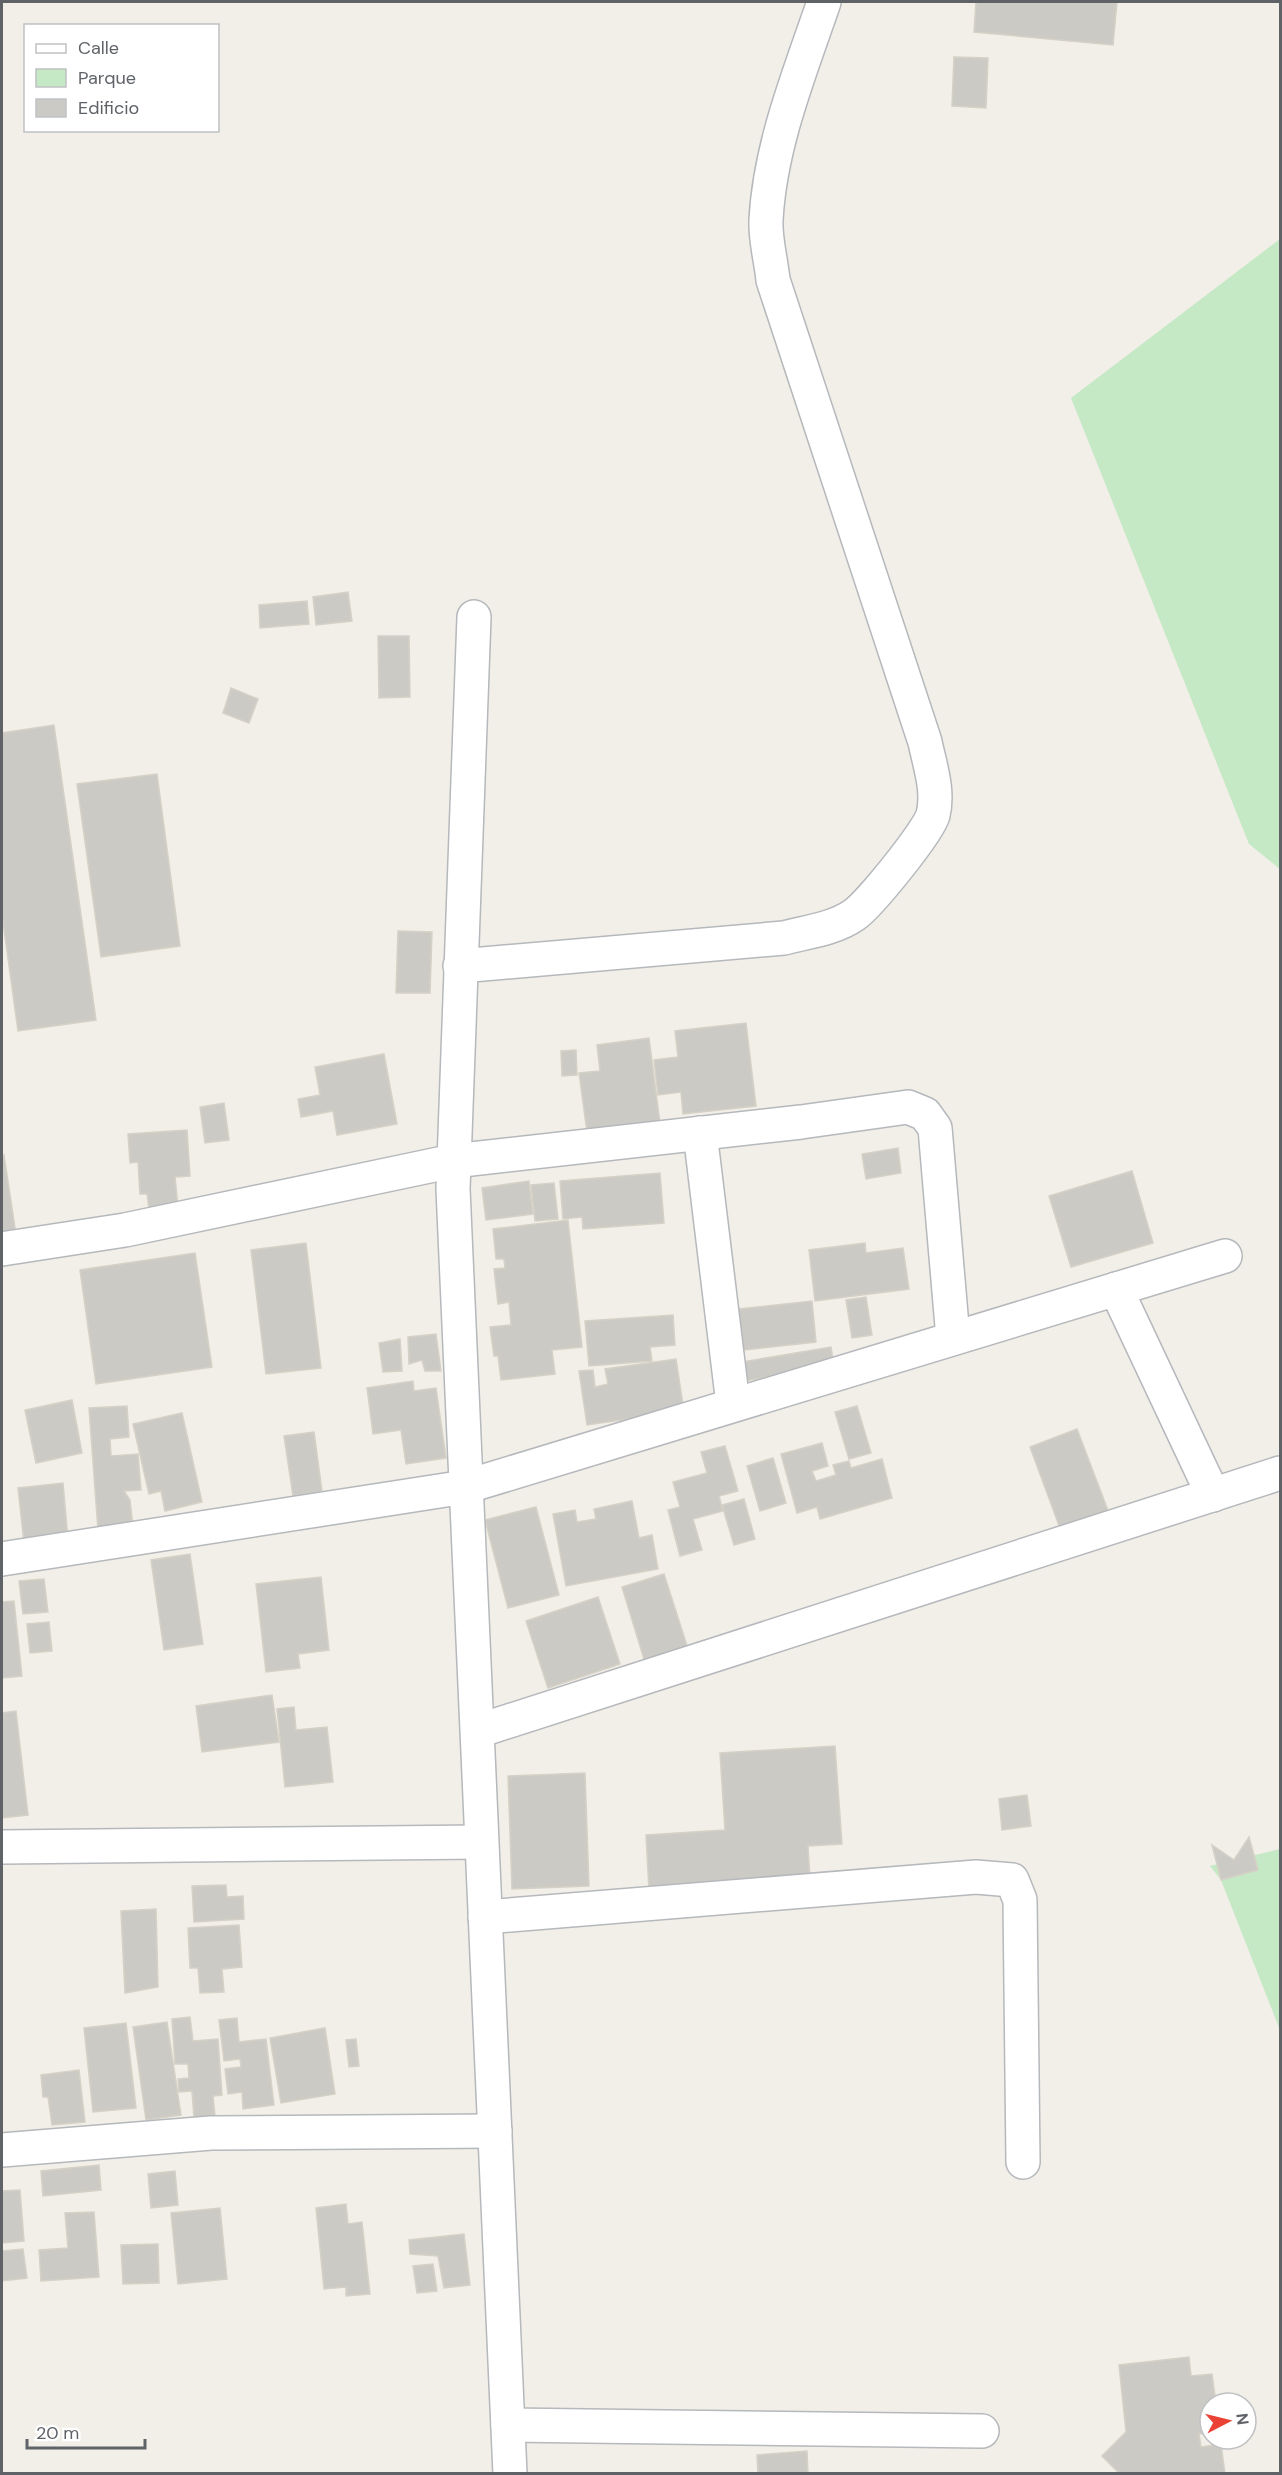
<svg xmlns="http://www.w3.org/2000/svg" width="1282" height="2475" viewBox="0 0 1282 2475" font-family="'DM Sans',sans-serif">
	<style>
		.green { fill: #c5e8c5 }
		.building { fill: #cccac5; stroke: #d6d1c6; stroke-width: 1.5 }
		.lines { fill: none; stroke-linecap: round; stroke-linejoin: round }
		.minor-casing { stroke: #b5b8bc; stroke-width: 36 }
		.minor { stroke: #fff; stroke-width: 33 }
	</style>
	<rect width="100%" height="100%" fill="#f1efe8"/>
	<g class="green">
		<path d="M1280 239V869L1249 844 1071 398Z"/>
		<path d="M1280 1849V2030L1221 1880 1210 1866Z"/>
	</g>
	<g class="building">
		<path d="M976 2H1117L1113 45 974 32Z"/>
		<path d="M954 57 988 58 986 108 952 106Z"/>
		<path d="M348 592 352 621 316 625 313 597Z"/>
		<path d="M307 601 309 624 260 628 259 605Z"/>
		<path d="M378 636H409L410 697 379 698Z"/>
		<path d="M231 688 258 699 249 723 223 713Z"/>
		<path d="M54 725 96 1020 18 1031 2 915V733Z"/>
		<path d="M157 774 180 946 101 957 77 784Z"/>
		<path d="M398 931 432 932 430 993H396Z"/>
		<path d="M746 1023 756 1106 683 1114 681 1092 658 1095 654 1060 678 1057 675 1031Z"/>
		<path d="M649 1038 660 1123 587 1132 579 1073 600 1071 597 1045Z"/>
		<path d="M576 1050 577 1075 562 1076 561 1051Z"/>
		<path d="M384 1054 397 1124 337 1135 333 1111 301 1117 298 1099 320 1095 315 1067Z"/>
		<path d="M224 1103 229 1140 205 1143 200 1107Z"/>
		<path d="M187 1130 190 1176 175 1177 178 1207 149 1209 147 1194H140L138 1162 130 1163 128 1134Z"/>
		<path d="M898 1148 901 1173 866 1179 862 1154Z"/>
		<path d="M4 1155 17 1241 2 1243V1156Z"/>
		<path d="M1132 1171 1153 1243 1071 1267 1049 1196Z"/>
		<path d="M660 1173 664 1223 583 1229 582 1217 563 1219 560 1181Z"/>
		<path d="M529 1181 533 1214 486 1220 482 1188Z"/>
		<path d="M554 1183 558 1219 535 1221 531 1185Z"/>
		<path d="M568 1220 582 1347 552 1350 555 1374 501 1380 498 1356H494L490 1327 511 1325 509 1302 498 1304 494 1269 505 1268 504 1259H496L493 1229Z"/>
		<path d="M306 1243 321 1368 266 1374 251 1250Z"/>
		<path d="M865 1243 866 1253 903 1248 909 1289 815 1301 809 1250Z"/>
		<path d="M195 1253 212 1367 96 1384 80 1270Z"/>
		<path d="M866 1297 872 1335 852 1338 846 1300Z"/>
		<path d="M812 1301 816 1342 736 1351 730 1310Z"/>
		<path d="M673 1315 675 1345 650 1347 652 1361 589 1366 585 1321Z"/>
		<path d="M436 1334 441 1371H425L422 1360 409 1364 408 1337Z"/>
		<path d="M400 1339 402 1371 383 1372 379 1343Z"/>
		<path d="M831 1347 834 1366 739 1382 736 1363Z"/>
		<path d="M676 1359 684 1411 587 1425 579 1371 593 1370 595 1387 608 1384 605 1369Z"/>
		<path d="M413 1381 414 1391 436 1388 446 1458 406 1464 401 1430 373 1434 367 1388Z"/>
		<path d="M72 1400 82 1453 36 1463 25 1410Z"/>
		<path d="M127 1406 129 1437 110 1439 111 1456 138 1454 141 1490 124 1491 130 1500 133 1527 98 1530 89 1408Z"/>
		<path d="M857 1406 871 1453 849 1459 835 1412Z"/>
		<path d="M182 1413 202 1502 165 1511 161 1491 149 1494 133 1424Z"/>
		<path d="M1077 1429 1112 1521 1064 1539 1030 1447Z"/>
		<path d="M314 1432 322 1491 293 1496 284 1436Z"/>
		<path d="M822 1443 828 1466 812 1471 816 1481 836 1475 833 1465 849 1461 851 1468 882 1459 892 1498 820 1519 817 1507 797 1513 781 1454Z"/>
		<path d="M725 1446 738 1491 719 1496 723 1511 693 1519 702 1550 680 1556 668 1510 680 1507 673 1482 707 1473 701 1452Z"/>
		<path d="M773 1458 786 1503 760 1511 747 1466Z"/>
		<path d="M63 1483 68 1539 24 1543 18 1488Z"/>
		<path d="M744 1499 755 1539 734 1545 722 1505Z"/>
		<path d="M632 1501 639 1538 652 1535 658 1569 566 1586 553 1514 575 1510 577 1522 596 1519 594 1509Z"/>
		<path d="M536 1507 559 1595 508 1608 485 1520Z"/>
		<path d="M190 1554 203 1644 164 1650 151 1560Z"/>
		<path d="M664 1574 690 1655 647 1669 622 1587Z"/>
		<path d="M321 1577 329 1650 298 1654 300 1668 266 1672 256 1584Z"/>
		<path d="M44 1579 48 1612 23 1614 19 1581Z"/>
		<path d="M598 1597 620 1664 548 1688 526 1621Z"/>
		<path d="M14 1601 22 1676 2 1678V1602Z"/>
		<path d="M49 1622 52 1651 30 1653 27 1624Z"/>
		<path d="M272 1695 279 1742 202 1752 196 1706Z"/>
		<path d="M294 1707 296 1730 327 1727 333 1782 285 1787 277 1709Z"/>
		<path d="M16 1711 28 1815 2 1818V1713Z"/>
		<path d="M835 1746 842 1844 808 1846 810 1879 649 1890 646 1835 725 1830 720 1753Z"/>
		<path d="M585 1773 589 1886 512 1889 508 1776Z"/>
		<path d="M1027 1795 1031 1826 1002 1830 999 1799Z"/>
		<path d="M1249 1837 1258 1870 1221 1880 1212 1845 1234 1860Z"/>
		<path d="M226 1885 227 1897 243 1896 244 1919 194 1922 192 1886Z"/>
		<path d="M156 1909 158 1987 125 1993 121 1911Z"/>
		<path d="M239 1925 242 1967 222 1969 224 1992 200 1993 198 1968H190L188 1928Z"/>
		<path d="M190 2017 193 2041 218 2039 222 2095 213 2096 215 2116 194 2118 192 2091 179 2092 178 2079 189 2078 188 2064H175L172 2019Z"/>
		<path d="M237 2018 239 2042 266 2039 274 2105 243 2109 242 2092 228 2094 225 2069 241 2067 240 2059 224 2061 219 2020Z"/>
		<path d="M167 2022 181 2115 146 2120 133 2027Z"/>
		<path d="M126 2023 136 2108 93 2112 84 2028Z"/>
		<path d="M325 2028 335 2094 281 2103 270 2038Z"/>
		<path d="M356 2039 359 2066 349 2067 346 2040Z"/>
		<path d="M79 2070 85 2122 52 2125 48 2097H43L41 2075Z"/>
		<path d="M99 2165 101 2190 43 2196 41 2171Z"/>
		<path d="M175 2171 178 2205 151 2208 148 2174Z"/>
		<path d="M20 2190 24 2241 2 2243V2191Z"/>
		<path d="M346 2204 348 2224 362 2222 370 2294 346 2296V2287L324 2289 316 2208Z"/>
		<path d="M220 2208 227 2279 178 2284 171 2213Z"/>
		<path d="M94 2212 99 2277 41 2281 39 2250 68 2248 65 2213Z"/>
		<path d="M464 2234 470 2285 444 2288 438 2256 410 2254 409 2240Z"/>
		<path d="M158 2244 159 2283 123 2284 121 2245Z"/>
		<path d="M23 2249 27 2278 2 2281V2251Z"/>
		<path d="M433 2264 437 2291 417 2293 413 2266Z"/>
		<path d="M1189 2357 1191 2376 1212 2374 1216 2403H1210V2433L1199 2434 1201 2447 1221 2444 1225 2474H1120L1102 2456 1126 2432 1119 2365Z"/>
		<path d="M807 2451 808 2474H758L757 2455Z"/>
	</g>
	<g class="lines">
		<defs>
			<g id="minor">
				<path d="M474 617 453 1189 510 2474"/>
				<path d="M460 966 784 938C806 932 834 929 854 915 869 905 928 832 933 815 939 791 930 766 925 742L773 280C771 260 765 239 766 220 770 145 800 72 824 2"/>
				<path d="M700 1133 733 1404"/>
				<path d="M2 1249 125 1230 453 1161 801 1122 908 1107 925 1114 935 1128 953 1338"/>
				<path d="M1116 1289 1213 1495"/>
				<path d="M2 1559 465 1487 1225 1256"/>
				<path d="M478 1731 1280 1473"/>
				<path d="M2 1847 481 1842"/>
				<path d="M485 1917 976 1877 1012 1880 1020 1900 1023 2162"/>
				<path d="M2 2150 211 2133 495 2131"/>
				<path d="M508 2425 982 2431"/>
			</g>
		</defs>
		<use href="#minor" class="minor-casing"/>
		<use href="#minor" class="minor"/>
	</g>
	<rect width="1282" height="2475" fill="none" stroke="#5f6368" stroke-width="6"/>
	<rect x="24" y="24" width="195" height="108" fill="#ffffff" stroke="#bfc1c3" stroke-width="1.5"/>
	<rect x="36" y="44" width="30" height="9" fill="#ffffff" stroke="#bfc1c3" stroke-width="1.5"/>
	<text x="78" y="54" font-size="18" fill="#5f6368">Calle</text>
	<rect x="36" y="69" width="30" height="18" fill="#c5e8c5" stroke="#bfc1c3" stroke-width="1.5"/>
	<text x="78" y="84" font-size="18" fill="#5f6368">Parque</text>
	<rect x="36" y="99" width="30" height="18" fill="#cccac5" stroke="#bfc1c3" stroke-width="1.5"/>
	<text x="78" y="114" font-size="18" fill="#5f6368">Edificio</text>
	<g transform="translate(1228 2421) rotate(83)"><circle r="28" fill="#ffffff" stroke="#bfc1c3" stroke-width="1.5"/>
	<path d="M0-4.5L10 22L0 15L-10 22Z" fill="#ea4335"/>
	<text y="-9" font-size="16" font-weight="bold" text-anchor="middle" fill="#5f6368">N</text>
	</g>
	<path d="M27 2439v9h118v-9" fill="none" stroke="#5f6368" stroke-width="3"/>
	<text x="36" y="2439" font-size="18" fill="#5f6368" stroke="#ffffff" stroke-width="4.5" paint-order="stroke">20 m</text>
</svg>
